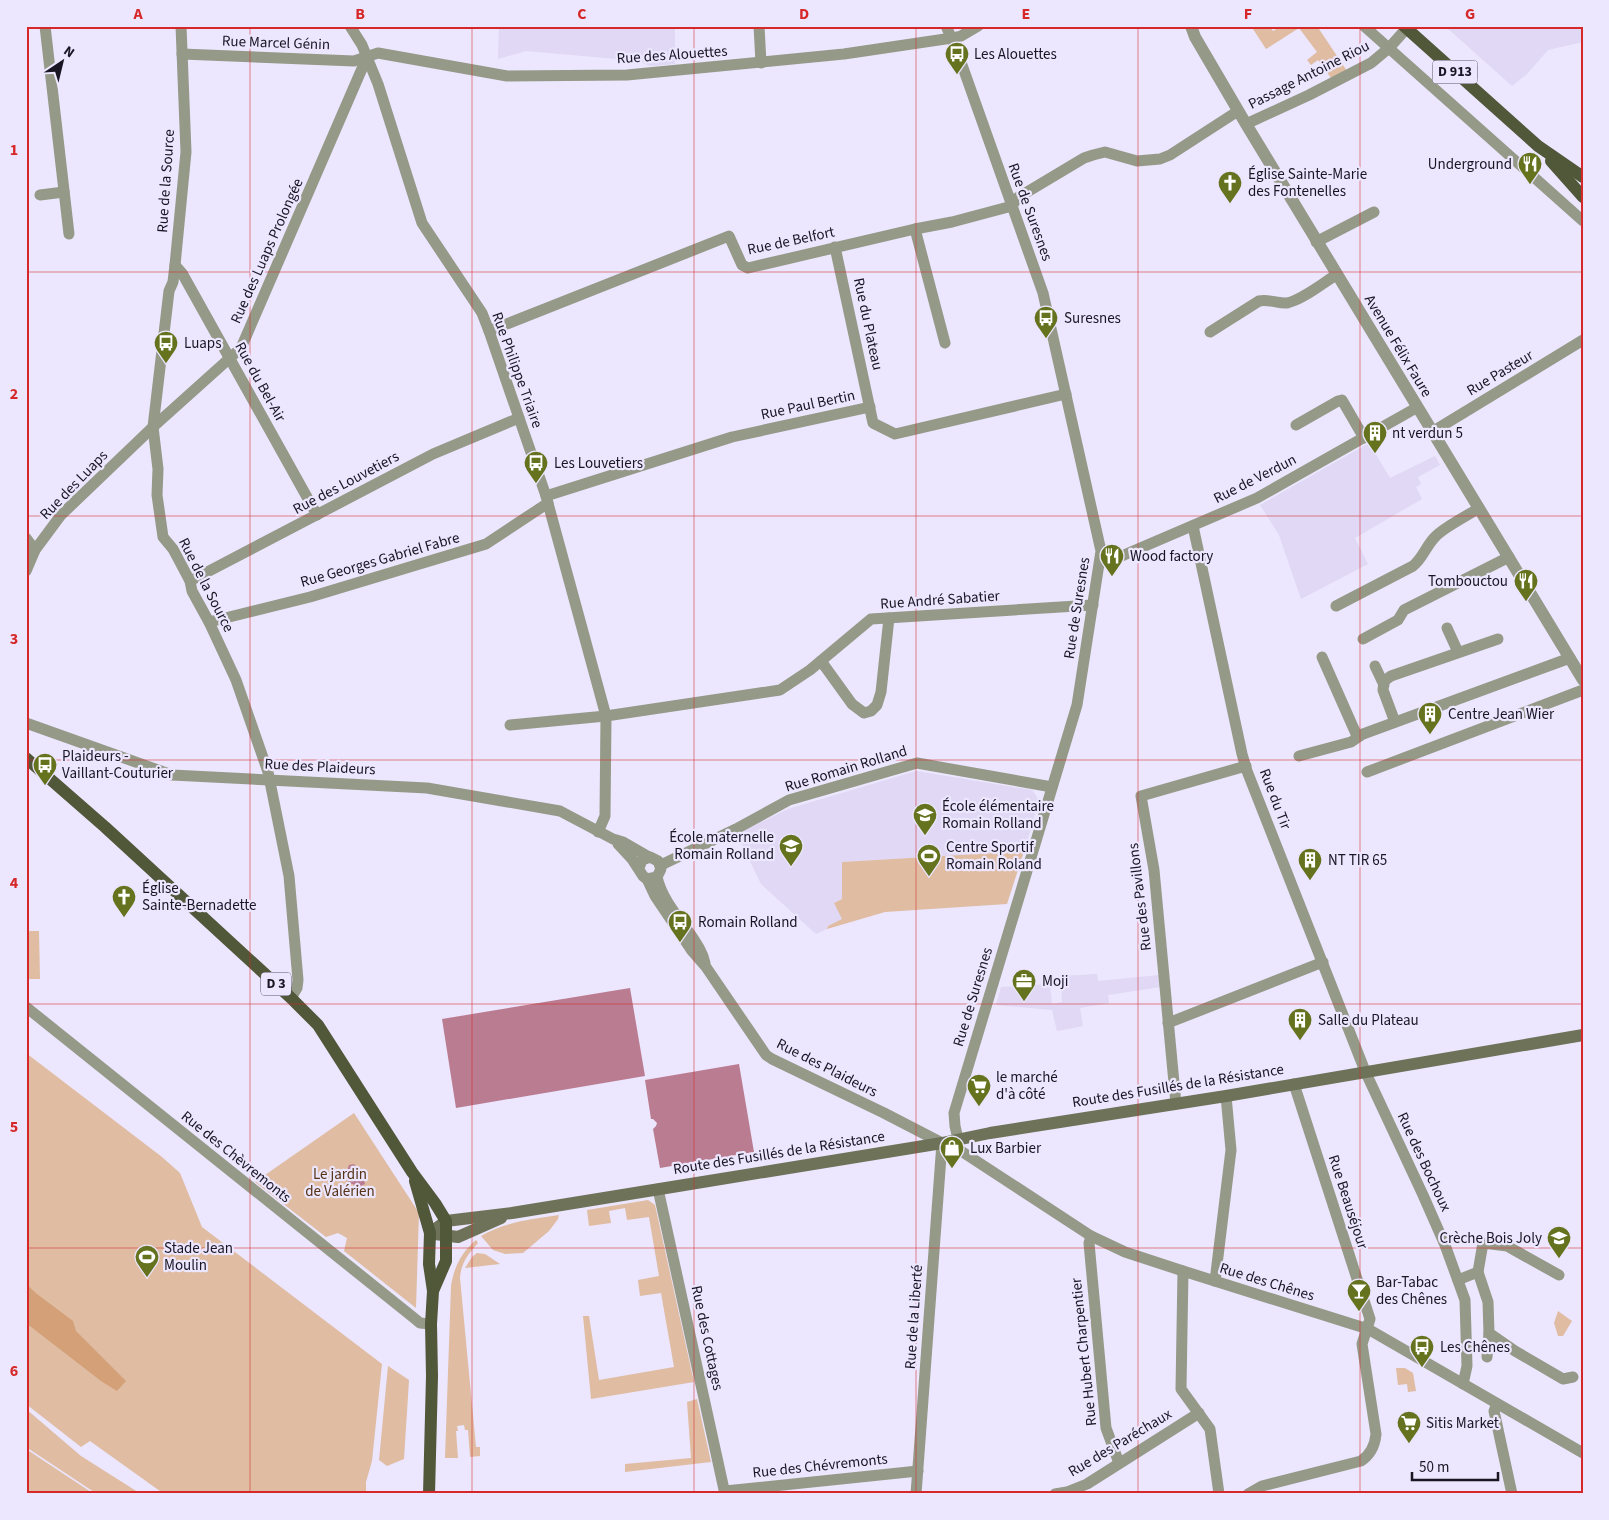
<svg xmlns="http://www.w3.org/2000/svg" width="1609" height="1520" viewBox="0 0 1609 1520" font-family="'Source Sans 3',sans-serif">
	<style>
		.built { fill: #e0d8f4 }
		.green { fill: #dfbca2 }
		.forest { fill: #d3a078 }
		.water { fill: #ba7c91 }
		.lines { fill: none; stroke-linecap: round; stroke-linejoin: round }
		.minor { stroke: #959988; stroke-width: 11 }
		.tertiary { stroke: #959988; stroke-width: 12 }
		.secondary { stroke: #6d7259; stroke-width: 12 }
		.primary { stroke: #515739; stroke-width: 12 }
		.grid { fill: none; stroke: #d62828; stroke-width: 1; stroke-opacity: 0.55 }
		.labels { text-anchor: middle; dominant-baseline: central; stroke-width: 4.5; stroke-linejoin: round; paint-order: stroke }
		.shield { fill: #ece6fe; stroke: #585465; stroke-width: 1 }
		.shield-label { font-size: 14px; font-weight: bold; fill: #191523 }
		.street-label { font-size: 15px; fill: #191523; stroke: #ece6fe }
		.poi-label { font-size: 15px; fill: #191523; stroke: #ece6fe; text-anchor: start }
		.park-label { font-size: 15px; fill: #553214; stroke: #ece6fe }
		.neatline { fill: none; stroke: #d62828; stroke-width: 2 }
		.grid-label { font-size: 16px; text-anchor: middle; font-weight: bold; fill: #d62828 }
	</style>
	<rect width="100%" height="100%" fill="#ece6fe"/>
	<g class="built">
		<path d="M499 26H675V64L650 66 639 61 526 51 498 59Z"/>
		<path d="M1445 26H1583V42L1548 50 1527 74 1512 86Z"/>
		<path d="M1369 443 1390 478 1435 456 1440 465 1418 477 1421 484 1416 487 1422 499 1355 538 1368 564 1301 599 1279 535 1260 505Z"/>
		<path d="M916 771 1032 790 1039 800 1027 842 995 853 842 862V899L834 903 843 919 828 926 827 929 816 934 761 884 737 834 788 809Z"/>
		<path d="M1097 974 1098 981 1159 975 1160 987 1108 995 1109 1003 1080 1008 1083 1026 1057 1031 1052 1010 996 1005 1001 987 1050 984 1052 1004 1062 1002 1061 976Z"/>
	</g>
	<g class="green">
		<path d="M1251 26H1269L1273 31 1282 26H1317L1347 71 1331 78 1318 60 1311 65 1307 60 1317 52 1299 28 1266 49Z"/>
		<path d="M1027 842 1007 904 885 912 827 929 828 926 842 919 834 903 842 899V862L995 853Z"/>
		<path d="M26 931H39L40 979H26Z"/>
		<path d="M26 1053 162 1157 180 1173 202 1227 382 1364 372 1461 366 1482V1494H164L90 1441 81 1447 26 1404Z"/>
		<path d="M354 1113 419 1213 416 1308 344 1251 347 1238 338 1233 326 1237 255 1182Z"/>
		<path d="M648 1200 655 1205 694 1382 591 1399 583 1316H589L599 1380 674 1367 661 1293 640 1296 638 1280 659 1276 649 1217 627 1220 625 1208 609 1211 611 1223 589 1226 587 1210Z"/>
		<path d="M559 1215 558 1219 549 1231 523 1253 505 1254 493 1250 481 1236C505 1222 531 1219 559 1215Z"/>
		<path d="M476 1240 478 1243C468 1254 461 1263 460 1278L476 1447H480V1456L470 1457 468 1430H465L464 1425 457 1426 458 1431H456L458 1458H445L451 1286C454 1267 461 1253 476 1240Z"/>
		<path d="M477 1253 485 1254 500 1264 465 1268 472 1257Z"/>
		<path d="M1558 1311 1572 1321 1563 1336H1558L1554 1323Z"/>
		<path d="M388 1366 409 1380 404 1459 387 1466 379 1460Z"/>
		<path d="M1396 1368H1405L1413 1373 1416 1391 1408 1392 1407 1384 1398 1385Z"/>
		<path d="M697 1399 711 1462 625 1472V1464L691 1458 687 1402Z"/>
		<path d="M26 1409 81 1456 141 1494H97L26 1447Z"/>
		<path d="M26 1449 94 1494H30L26 1491Z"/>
	</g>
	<path class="forest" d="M26 1284 37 1294 73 1321 76 1331 126 1381 117 1391 101 1381 26 1323Z"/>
	<g class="water">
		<path d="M630 988 645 1076 456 1108 442 1019Z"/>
		<path d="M739 1064 754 1152 660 1168 653 1129 656 1126 657 1123 653 1119H651L645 1080Z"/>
		<path d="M354 1164 364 1179 365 1184 359 1187 348 1182C346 1176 346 1172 349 1165Z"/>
	</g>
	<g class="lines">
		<g class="minor">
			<path d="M45 26 69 234"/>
			<path d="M181 26 186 152 175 265 173 282 169 291 153 427 158 469 157 495 163 537 173 549 190 581 192 591 209 622 236 680 268 772 289 876 298 980 297 988 291 998"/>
			<path d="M350 26 362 45 378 84 422 223 482 313 489 331 546 496 606 716 605 816 598 832"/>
			<path d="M759 26 761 63"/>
			<path d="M946 26 956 48 1043 293 1101 551 1077 705 954 1113 955 1126 958 1139"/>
			<path d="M1364 26 1583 221"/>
			<path d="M182 54 354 61 378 53 507 76 627 75 844 54 952 38 961 36 978 26"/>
			<path d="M1246 124 1309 95 1371 63 1389 48 1406 29"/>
			<path d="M40 195 64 192"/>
			<path d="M915 229 945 343"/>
			<path d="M1316 242 1374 212"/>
			<path d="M835 247 873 423 895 434 1066 394"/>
			<path d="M175 265 182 273 317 515"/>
			<path d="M489 331 729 236 742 265 748 268 915 229 952 222 1012 206 1017 198 1084 158 1093 155 1105 152 1137 161 1160 159 1170 155 1238 111"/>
			<path d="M1210 332 1259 301C1270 299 1279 304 1287 303 1302 300 1323 283 1336 275"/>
			<path d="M1296 425 1338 401 1342 400 1364 438"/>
			<path d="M1432 432 1583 340"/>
			<path d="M546 496 732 437 870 407"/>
			<path d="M1193 526 1242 754 1247 771 1365 1071 1423 1195 1445 1245 1465 1300 1467 1366 1463 1384"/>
			<path d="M26 538 35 550"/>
			<path d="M1100 562 1110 561 1257 498 1416 408"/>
			<path d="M26 571 35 550 61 515 153 427 241 348 367 57"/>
			<path d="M190 581 433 454 519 418"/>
			<path d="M1336 606 1413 566C1423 558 1426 546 1435 537 1444 527 1467 516 1479 508"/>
			<path d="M209 622 310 597 486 544 548 503"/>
			<path d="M1447 628 1458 652"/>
			<path d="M1363 639 1398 620 1404 610 1509 557"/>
			<path d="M1322 657 1357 736"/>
			<path d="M821 661 852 704 864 713 871 711 877 705 881 692 889 618"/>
			<path d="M1375 666 1384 685"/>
			<path d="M1395 722 1383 690 1384 681 1391 676 1498 639"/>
			<path d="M26 723 172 775 427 788 560 811 613 839 623 842 649 857"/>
			<path d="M510 725 606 716 780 690 810 670 871 619 1093 605"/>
			<path d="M1299 756 1351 742 1363 734 1570 658"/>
			<path d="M1367 772 1583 690"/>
			<path d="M618 844 632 859 643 876 647 879 657 877 661 869 658 861 650 857 642 860 639 868"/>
			<path d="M661 865 736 829 789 800 917 763 1052 787"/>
			<path d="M657 877C662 899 678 917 691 935 697 944 703 953 705 963"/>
			<path d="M647 879 655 896 692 951 706 967 766 1055 772 1059 884 1113 942 1143 958 1149 1091 1236 1125 1252 1183 1271 1368 1329 1583 1453"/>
			<path d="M26 1007 414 1318 420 1323 431 1324"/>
			<path d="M1168 1023 1323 962"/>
			<path d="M1176 1104 1154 870 1141 796 1246 766"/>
			<path d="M658 1189 725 1494"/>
			<path d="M1091 1236 1089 1243 1106 1428 1119 1463"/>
			<path d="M1183 1271 1181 1389 1210 1429 1219 1494"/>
			<path d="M1478 1272 1488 1302 1489 1333 1487 1357"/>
			<path d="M1458 1280 1478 1272 1483 1243 1507 1246 1559 1275"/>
			<path d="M1215 1281 1231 1150 1226 1096"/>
			<path d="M1489 1333 1515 1351 1563 1379 1573 1377"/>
			<path d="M1497 1404 1494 1411 1512 1494"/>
			<path d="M725 1491 918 1471"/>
			<path d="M916 1494 942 1143"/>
			<path d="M1055 1494 1067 1492 1087 1484 1199 1413"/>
			<path d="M1248 1494 1262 1486 1361 1461C1370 1455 1375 1445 1376 1434L1362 1344 1370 1319 1294 1084"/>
		</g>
		<path class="tertiary" d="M1191 26 1195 37 1246 124 1583 680"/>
		<g class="secondary">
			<path d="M430 1233 446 1221 512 1213 672 1187 942 1143 990 1133 1226 1096 1583 1035"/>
			<path d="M435 1234 458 1237 501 1218"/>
		</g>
		<g class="primary">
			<path d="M1404 26 1538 146 1583 177"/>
			<path d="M1551 161 1583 197"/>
			<path d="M26 758 105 827 291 998 318 1025 412 1172 435 1203 446 1221V1261L433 1291 431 1324 432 1376 429 1494"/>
			<path d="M415 1181 430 1233 429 1264 433 1291"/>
		</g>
	</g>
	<path class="grid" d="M250 26V1494M472 26V1494M694 26V1494M916 26V1494M1138 26V1494M1360 26V1494M26 272H1583M26 516H1583M26 760H1583M26 1004H1583M26 1248H1583"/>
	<defs>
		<symbol id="bus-pin" viewBox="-11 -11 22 30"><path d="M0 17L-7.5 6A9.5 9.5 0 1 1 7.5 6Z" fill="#65721e" stroke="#ece6fe"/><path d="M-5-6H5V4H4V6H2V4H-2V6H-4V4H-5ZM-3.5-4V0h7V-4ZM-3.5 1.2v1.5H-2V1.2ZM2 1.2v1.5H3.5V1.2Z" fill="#fff"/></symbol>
		<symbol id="restaurant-pin" viewBox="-11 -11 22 30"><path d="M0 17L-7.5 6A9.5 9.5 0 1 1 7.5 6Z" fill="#65721e" stroke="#ece6fe"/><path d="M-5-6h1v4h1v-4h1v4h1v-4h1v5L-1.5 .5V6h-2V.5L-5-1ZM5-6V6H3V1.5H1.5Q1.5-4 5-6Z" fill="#fff"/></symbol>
		<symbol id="church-pin" viewBox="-11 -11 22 30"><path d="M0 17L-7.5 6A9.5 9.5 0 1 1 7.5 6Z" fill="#65721e" stroke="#ece6fe"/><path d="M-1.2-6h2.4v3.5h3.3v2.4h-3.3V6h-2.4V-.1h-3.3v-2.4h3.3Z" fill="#fff"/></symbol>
		<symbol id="building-pin" viewBox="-11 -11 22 30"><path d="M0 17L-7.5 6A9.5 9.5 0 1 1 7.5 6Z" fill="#65721e" stroke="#ece6fe"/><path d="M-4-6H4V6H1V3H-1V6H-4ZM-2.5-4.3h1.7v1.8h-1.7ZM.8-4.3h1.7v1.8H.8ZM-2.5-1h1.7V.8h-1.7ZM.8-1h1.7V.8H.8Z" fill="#fff"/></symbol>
		<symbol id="school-pin" viewBox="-11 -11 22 30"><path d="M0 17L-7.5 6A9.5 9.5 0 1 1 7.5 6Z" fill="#65721e" stroke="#ece6fe"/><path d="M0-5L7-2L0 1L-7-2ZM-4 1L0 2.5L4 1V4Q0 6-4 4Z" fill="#fff"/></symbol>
		<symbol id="stadium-pin" viewBox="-11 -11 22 30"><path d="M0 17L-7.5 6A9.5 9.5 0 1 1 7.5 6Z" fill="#65721e" stroke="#ece6fe"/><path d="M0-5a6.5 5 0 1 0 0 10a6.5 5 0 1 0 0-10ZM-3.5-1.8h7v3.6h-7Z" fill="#fff"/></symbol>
		<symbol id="office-pin" viewBox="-11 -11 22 30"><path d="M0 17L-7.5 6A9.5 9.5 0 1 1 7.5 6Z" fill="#65721e" stroke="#ece6fe"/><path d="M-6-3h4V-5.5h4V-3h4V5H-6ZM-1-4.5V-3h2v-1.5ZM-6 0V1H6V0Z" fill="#fff"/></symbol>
		<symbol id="supermarket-pin" viewBox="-11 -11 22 30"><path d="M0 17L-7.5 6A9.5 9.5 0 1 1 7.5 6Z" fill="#65721e" stroke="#ece6fe"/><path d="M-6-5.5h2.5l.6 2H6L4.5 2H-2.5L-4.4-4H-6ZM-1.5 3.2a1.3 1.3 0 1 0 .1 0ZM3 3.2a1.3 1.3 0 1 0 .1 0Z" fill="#fff"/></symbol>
		<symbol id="shop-pin" viewBox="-11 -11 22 30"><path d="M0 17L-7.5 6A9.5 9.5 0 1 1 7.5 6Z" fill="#65721e" stroke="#ece6fe"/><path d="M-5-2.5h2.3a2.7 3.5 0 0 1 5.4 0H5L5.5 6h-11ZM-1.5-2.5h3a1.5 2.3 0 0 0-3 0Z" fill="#fff"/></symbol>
		<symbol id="bar-pin" viewBox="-11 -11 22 30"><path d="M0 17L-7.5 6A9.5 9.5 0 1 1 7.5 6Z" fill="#65721e" stroke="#ece6fe"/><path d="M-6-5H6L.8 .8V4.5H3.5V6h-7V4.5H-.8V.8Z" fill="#fff"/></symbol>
	</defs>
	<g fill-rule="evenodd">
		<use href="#bus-pin" x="943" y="40" width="28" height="38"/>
		<use href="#restaurant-pin" x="1516" y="150" width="28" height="38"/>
		<use href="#church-pin" x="1216" y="169" width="28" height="38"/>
		<use href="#bus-pin" x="1032" y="304" width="28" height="38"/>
		<use href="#bus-pin" x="152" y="329" width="28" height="38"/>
		<use href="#building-pin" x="1361" y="419" width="28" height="38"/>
		<use href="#bus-pin" x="522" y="449" width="28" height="38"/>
		<use href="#restaurant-pin" x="1098" y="542" width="28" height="38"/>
		<use href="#restaurant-pin" x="1512" y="567" width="28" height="38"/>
		<use href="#building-pin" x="1416" y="700" width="28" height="38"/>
		<use href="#bus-pin" x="31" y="751" width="28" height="38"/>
		<use href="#school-pin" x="911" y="801" width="28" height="38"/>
		<use href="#school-pin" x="777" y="832" width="28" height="38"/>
		<use href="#stadium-pin" x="915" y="842" width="28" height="38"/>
		<use href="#building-pin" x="1296" y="846" width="28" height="38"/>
		<use href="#church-pin" x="110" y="883" width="28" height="38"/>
		<use href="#bus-pin" x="666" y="908" width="28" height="38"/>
		<use href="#office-pin" x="1010" y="967" width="28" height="38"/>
		<use href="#building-pin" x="1286" y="1006" width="28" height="38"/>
		<use href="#supermarket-pin" x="965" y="1072" width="28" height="38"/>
		<use href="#shop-pin" x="938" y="1134" width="28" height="38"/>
		<use href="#school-pin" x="1545" y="1224" width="28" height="38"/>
		<use href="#stadium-pin" x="133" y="1243" width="28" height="38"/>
		<use href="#bar-pin" x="1345" y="1277" width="28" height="38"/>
		<use href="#bus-pin" x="1408" y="1333" width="28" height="38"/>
		<use href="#supermarket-pin" x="1395" y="1409" width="28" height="38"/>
	</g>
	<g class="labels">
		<g class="shield">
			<rect x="1432.5" y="60.5" width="45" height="23" rx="4"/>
			<rect x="261" y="972.5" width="30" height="23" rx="4"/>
		</g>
		<g class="shield-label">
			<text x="1455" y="72">D 913</text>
			<text x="276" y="984">D 3</text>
		</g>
		<g class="street-label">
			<text transform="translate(276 43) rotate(2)">Rue Marcel Génin</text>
			<text transform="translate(672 55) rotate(-4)">Rue des Alouettes</text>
			<text transform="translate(1309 75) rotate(-27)">Passage Antoine Riou</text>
			<text transform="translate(166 181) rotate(-86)">Rue de la Source</text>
			<text transform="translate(1030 212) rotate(70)">Rue de Suresnes</text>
			<text transform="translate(791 241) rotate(-12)">Rue de Belfort</text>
			<text transform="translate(267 251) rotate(-66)">Rue des Luaps Prolongée</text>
			<text transform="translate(868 324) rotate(78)">Rue du Plateau</text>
			<text transform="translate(1398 346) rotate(59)">Avenue Félix Faure</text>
			<text transform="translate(517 370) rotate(70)">Rue Philippe Triaire</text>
			<text transform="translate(1500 373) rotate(-31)">Rue Pasteur</text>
			<text transform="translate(260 382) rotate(61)">Rue du Bel-Air</text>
			<text transform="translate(808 405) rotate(-12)">Rue Paul Bertin</text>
			<text transform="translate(1255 479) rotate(-27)">Rue de Verdun</text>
			<text transform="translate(346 483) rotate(-28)">Rue des Louvetiers</text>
			<text transform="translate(74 485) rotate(-46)">Rue des Luaps</text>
			<text transform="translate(380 560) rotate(-16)">Rue Georges Gabriel Fabre</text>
			<text transform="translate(206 585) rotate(63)">Rue de la Source</text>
			<text transform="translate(940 600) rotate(-4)">Rue André Sabatier</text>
			<text transform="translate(1077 608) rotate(-81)">Rue de Suresnes</text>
			<text transform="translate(320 767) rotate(3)">Rue des Plaideurs</text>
			<text transform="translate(846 769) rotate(-17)">Rue Romain Rolland</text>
			<text transform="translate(1275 799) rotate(69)">Rue du Tir</text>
			<text transform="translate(1140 897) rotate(-97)">Rue des Pavillons</text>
			<text transform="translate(973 997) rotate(-73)">Rue de Suresnes</text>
			<text transform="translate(827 1068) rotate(27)">Rue des Plaideurs</text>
			<text transform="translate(1178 1086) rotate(-9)">Route des Fusillés de la Résistance</text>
			<text transform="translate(779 1153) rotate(-9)">Route des Fusillés de la Résistance</text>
			<text transform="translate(236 1157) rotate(39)">Rue des Chèvremonts</text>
			<text transform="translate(1424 1162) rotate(65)">Rue des Bochoux</text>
			<text transform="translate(1348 1202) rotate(72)">Rue Beauséjour</text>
			<text transform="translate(1267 1282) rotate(17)">Rue des Chênes</text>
			<text transform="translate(914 1317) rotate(-86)">Rue de la Liberté</text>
			<text transform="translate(707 1338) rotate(78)">Rue des Cottages</text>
			<text transform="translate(1084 1352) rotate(-96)">Rue Hubert Charpentier</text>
			<text transform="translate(1120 1443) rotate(-31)">Rue des Paréchaux</text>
			<text transform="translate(820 1466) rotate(-6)">Rue des Chévremonts</text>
		</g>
		<g class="poi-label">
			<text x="974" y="54">Les Alouettes</text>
			<text x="1512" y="164" text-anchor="end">Underground</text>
			<text x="1248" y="174">Église Sainte-Marie<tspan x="1248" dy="17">des Fontenelles</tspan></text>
			<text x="1064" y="318">Suresnes</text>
			<text x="184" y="343">Luaps</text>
			<text x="1392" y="433">nt verdun 5</text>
			<text x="554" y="463">Les Louvetiers</text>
			<text x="1130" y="556">Wood factory</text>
			<text x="1508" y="581" text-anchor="end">Tombouctou</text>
			<text x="1448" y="714">Centre Jean Wier</text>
			<text x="62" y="756">Plaideurs -<tspan x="62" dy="17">Vaillant-Couturier</tspan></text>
			<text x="942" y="806">École élémentaire<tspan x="942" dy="17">Romain Rolland</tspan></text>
			<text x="774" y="837" text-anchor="end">École maternelle<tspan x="774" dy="17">Romain Rolland</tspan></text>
			<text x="946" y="847">Centre Sportif<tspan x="946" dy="17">Romain Roland</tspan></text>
			<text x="1328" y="860">NT TIR 65</text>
			<text x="142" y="888">Église<tspan x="142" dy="17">Sainte-Bernadette</tspan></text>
			<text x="698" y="922">Romain Rolland</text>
			<text x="1042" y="981">Moji</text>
			<text x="1318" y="1020">Salle du Plateau</text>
			<text x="996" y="1077">le marché<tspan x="996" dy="17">d'à côté</tspan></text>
			<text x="970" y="1148">Lux Barbier</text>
			<text x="1542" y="1238" text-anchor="end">Crèche Bois Joly</text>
			<text x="164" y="1248">Stade Jean<tspan x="164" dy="17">Moulin</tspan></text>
			<text x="1376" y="1282">Bar-Tabac<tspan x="1376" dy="17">des Chênes</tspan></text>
			<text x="1440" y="1347">Les Chênes</text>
			<text x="1426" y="1423">Sitis Market</text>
		</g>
		<g class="park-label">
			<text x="340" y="1174">Le jardin<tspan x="340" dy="17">de Valérien</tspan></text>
		</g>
	</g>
	<rect width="1609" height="1520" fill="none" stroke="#ece6fe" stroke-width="55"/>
	<g transform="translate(62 62) rotate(35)" stroke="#ece6fe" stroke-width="4" paint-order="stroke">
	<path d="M0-4L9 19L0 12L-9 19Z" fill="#191523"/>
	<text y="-8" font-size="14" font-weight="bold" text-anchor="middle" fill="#191523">N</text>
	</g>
	<path d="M1412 1472v8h86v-8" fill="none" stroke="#191523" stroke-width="2.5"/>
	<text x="1419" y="1472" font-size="15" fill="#191523" stroke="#ece6fe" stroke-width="4" paint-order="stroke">50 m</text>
	<rect x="28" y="28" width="1554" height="1464" class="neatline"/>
	<g class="grid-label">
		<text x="138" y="19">A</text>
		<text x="360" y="19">B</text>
		<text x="582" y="19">C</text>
		<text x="804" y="19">D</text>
		<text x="1026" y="19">E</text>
		<text x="1248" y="19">F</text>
		<text x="1470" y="19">G</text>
		<text x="14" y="155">1</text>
		<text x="14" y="399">2</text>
		<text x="14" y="644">3</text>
		<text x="14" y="888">4</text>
		<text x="14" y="1132">5</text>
		<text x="14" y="1376">6</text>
	</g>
</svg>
